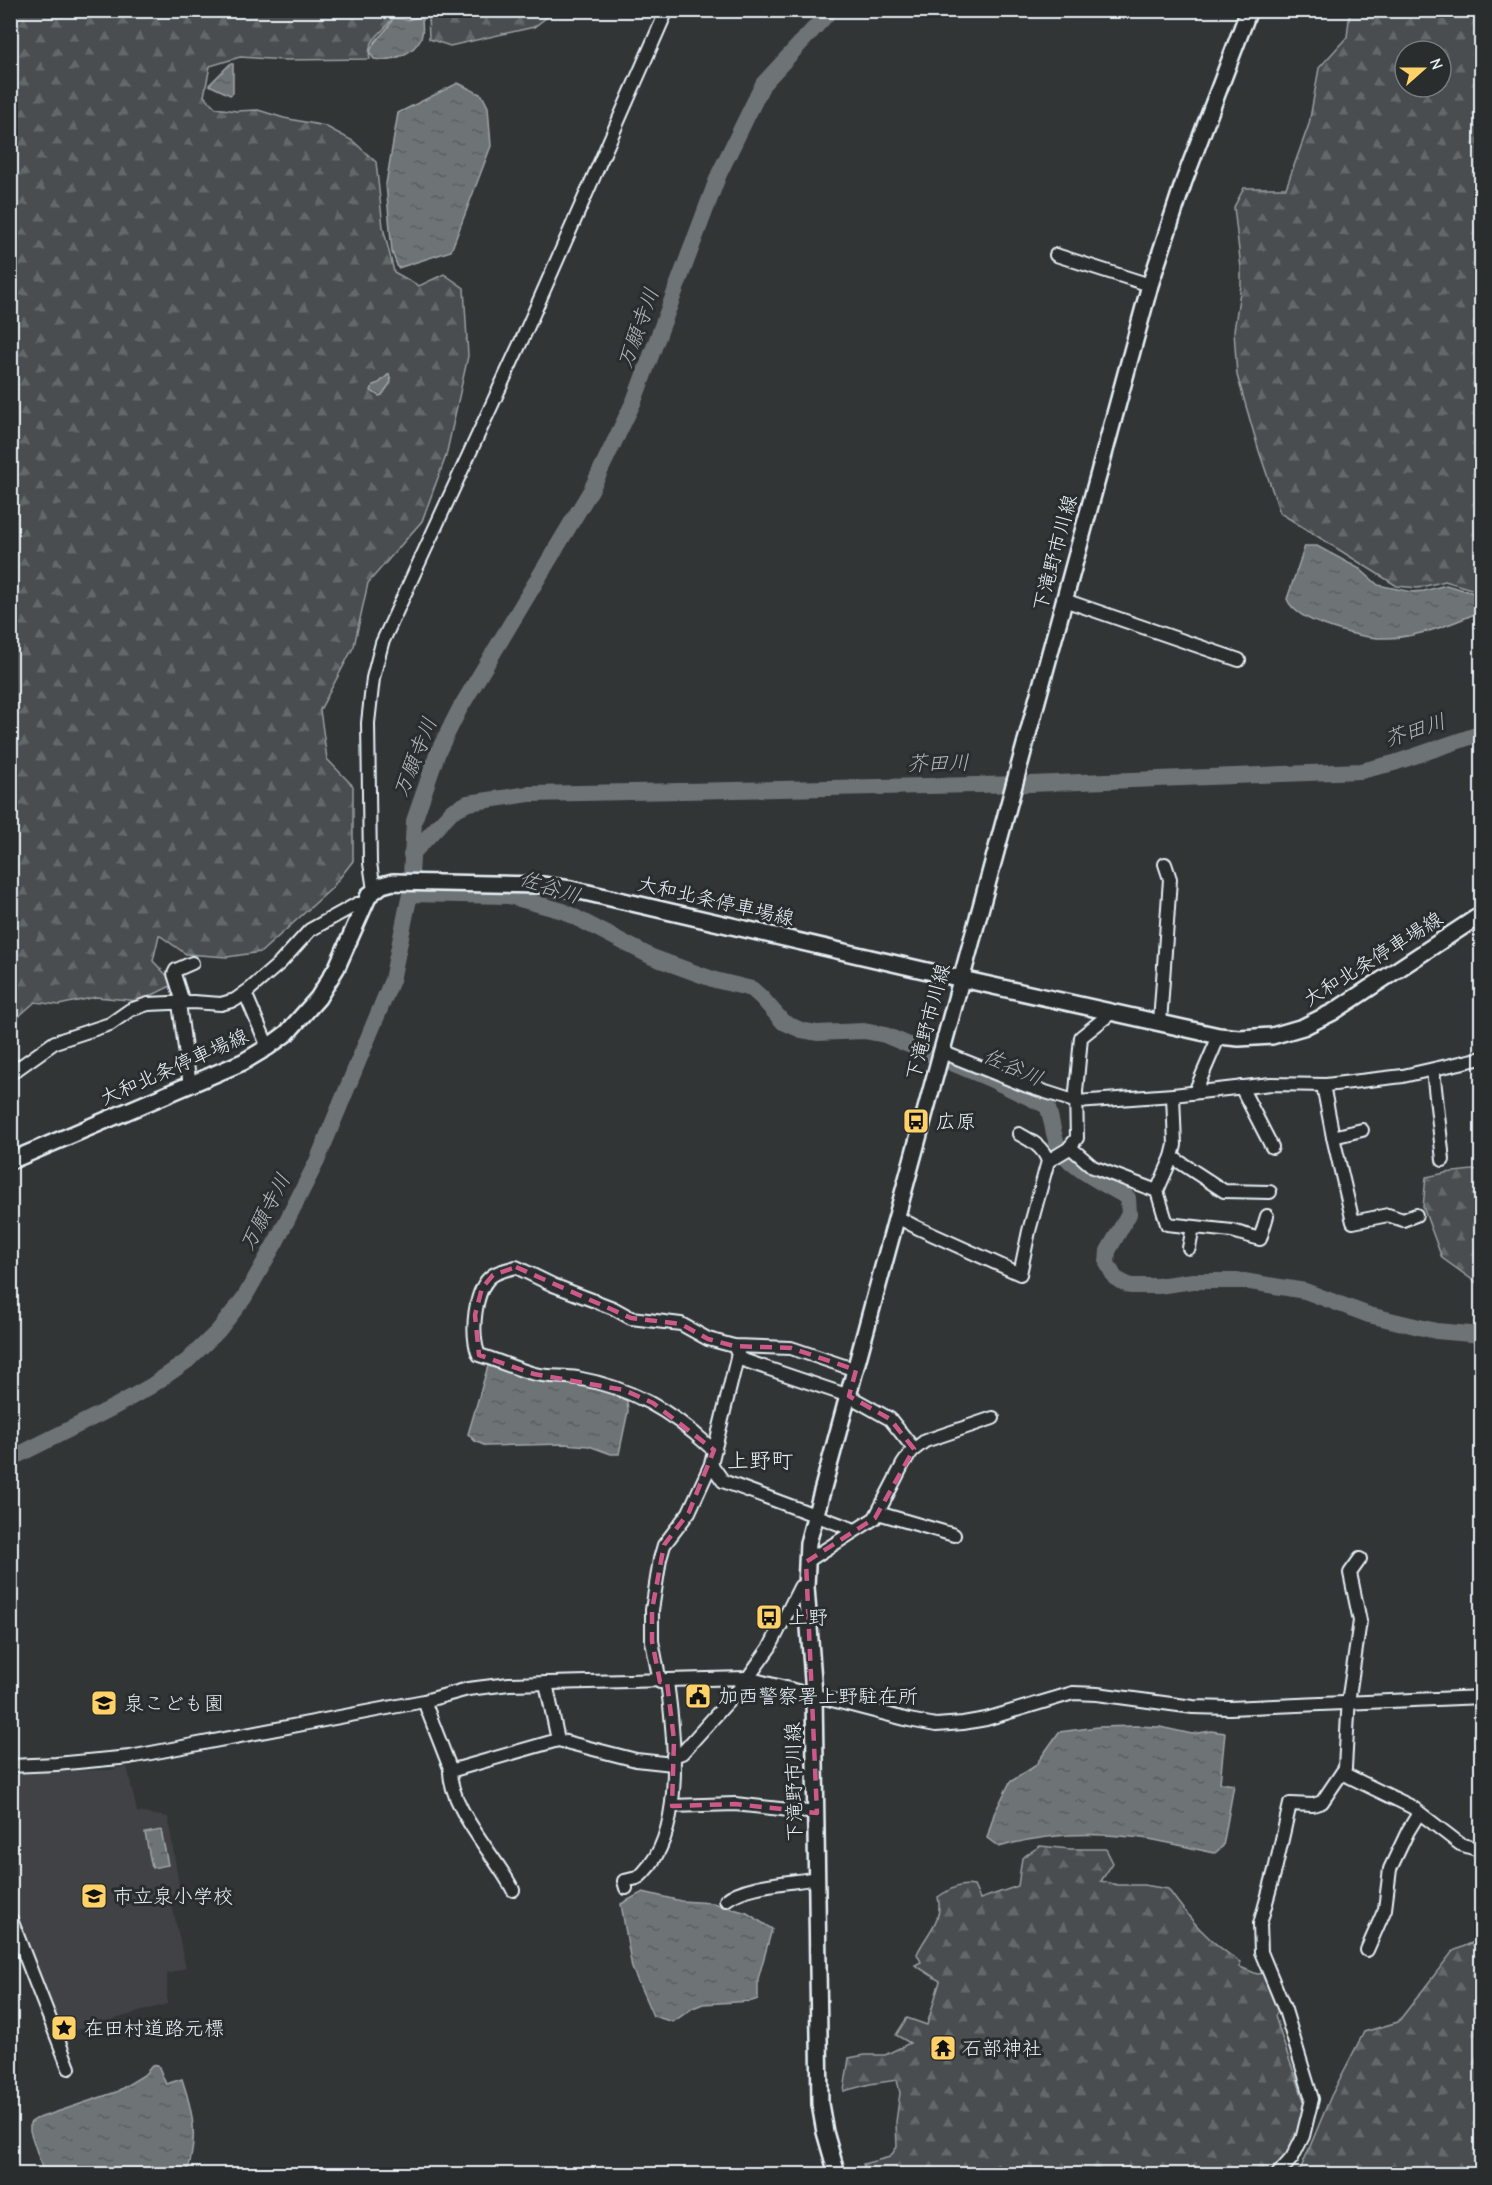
<svg xmlns="http://www.w3.org/2000/svg" width="1492" height="2185" viewBox="0 0 1492 2185" font-family="'Comic Neue','Klee One',sans-serif">
	<style>
		.built { fill: #3f4244 }
		.forest { fill: url(#forest-firs); stroke: #989fa4; stroke-width: 1.5; fill-rule: evenodd }
		.water { fill: url(#water-ripples); stroke: #9fa5aa; stroke-width: 1.5 }
		.lines { fill: none; stroke-linecap: round; stroke-linejoin: round }
		.river { stroke: #6e7376; stroke-width: 16 }
		.minor-casing { stroke: #e8f1f8; stroke-width: 16 }
		.major-casing { stroke: #e8f1f8; stroke-width: 20 }
		.minor { stroke: #2a2d2e; stroke-width: 12 }
		.major { stroke: #2a2d2e; stroke-width: 15 }
		.marked { fill: none; stroke: #cd598a; stroke-width: 4.5; stroke-dasharray: 12 8; stroke-linejoin: round }
		.labels { text-anchor: middle; dominant-baseline: central; stroke-width: 6; stroke-linejoin: round; paint-order: stroke }
		.street-label { font-size: 20px; fill: #e8f1f8; stroke: #2a2d2e }
		.poi-label { font-size: 20px; fill: #e8f1f8; stroke: #2a2d2e; text-anchor: start }
		.water-label { font-size: 21px; font-style: italic; fill: #b1b8be; stroke: #2a2d2e }
		.quarter-label { font-size: 22px; fill: #e8f1f8; stroke: #2a2d2e }
	</style>
	<defs>
		<pattern id="forest-firs" width="22" height="20" patternUnits="userSpaceOnUse" patternTransform="scale(1.5)"><rect width="22" height="20" fill="#494d4f"/><path d="M5 1l3.5 6h-7zM16 11l3.5 6h-7z" fill="#636769"/></pattern>
		<pattern id="water-ripples" width="26" height="14" patternUnits="userSpaceOnUse" patternTransform="scale(1.5)"><rect width="26" height="14" fill="#6e7376"/><path d="M2 4q2-2 4 0t4 0M15 11q2-2 4 0t4 0" fill="none" stroke="#5a5e60"/></pattern>
	</defs>
	<rect width="100%" height="100%" fill="#323536"/>
	<filter id="ink" filterUnits="userSpaceOnUse"><feTurbulence type="fractalNoise" baseFrequency=".0167" numOctaves="2"/><feDisplacementMap in="SourceGraphic" scale="12" xChannelSelector="R" yChannelSelector="G"/><feConvolveMatrix kernelMatrix="1 2 1 2 8 2 1 2 1" color-interpolation-filters="sRGB"/></filter>
	<g filter="url(#ink)">
		<path class="built" d="M127 1766 137 1812 168 1817 180 1891 172 1905 186 1968 167 1974V2004L62 2034 33 1968 11 1900 10 1772 109 1770Z"/>
		<g class="forest">
			<path d="M11 11H555L534 27 450 46 429 39 428 13 393 16C386 33 365 38 370 59L283 60 240 57 210 66 204 96 216 108 236 111 258 110 284 118 325 126 353 141 376 162 383 227 394 272 419 286 444 274 464 288 468 356 446 456 422 521 368 583 354 646 320 710 327 759 353 786V861L331 889 261 952 227 957 186 954 159 935 153 961 175 984 140 1001 96 997 59 1005 35 1002 11 1023Z"/>
			<path d="M1350 11H1481V592L1445 581 1418 588 1397 586 1280 513 1259 451 1237 375 1234 331 1241 285V268L1234 207 1244 188H1286L1309 124 1319 68 1347 37ZM1405 51H1441V87H1405Z"/>
			<path d="M1481 1169V1286L1442 1258 1423 1207 1426 1177 1445 1173Z"/>
			<path d="M1040 1846 1070 1849H1106L1113 1863 1101 1881 1118 1885H1144L1168 1889C1191 1921 1207 1940 1240 1962V1967L1257 1974 1266 1973 1281 2006 1275 2016C1282 2037 1288 2059 1297 2080 1301 2089 1301 2099 1308 2106L1298 2141 1275 2174H866L863 2164 890 2157 897 2147 896 2122 900 2093 897 2080 870 2084 844 2091 849 2058 865 2055H885L910 2043 896 2035 907 2018 927 2025 940 1981 915 1965 921 1962 917 1954C925 1935 944 1921 938 1897 950 1889 959 1883 974 1886L980 1899 1018 1886 1022 1858Z"/>
			<path d="M1481 1939V2174H1294L1301 2168 1331 2096 1364 2032 1398 2022 1453 1951Z"/>
		</g>
		<g class="water">
			<path d="M419 16 422 18C422 25 424 31 421 38 413 55 391 62 374 59L370 53C373 38 388 33 393 18L408 20Z"/>
			<path d="M230 64H233V93L230 95 209 85Z"/>
			<path d="M458 83 482 95 488 107 491 146 451 251 398 268 392 252 386 184 398 113Z"/>
			<path d="M389 374 391 382 382 395 379 396 371 391 373 385 379 383Z"/>
			<path d="M1305 546H1317L1360 569 1378 585 1412 592 1424 591 1446 585 1481 595V611C1453 624 1419 637 1388 638 1367 639 1343 632 1324 625 1311 621 1292 612 1287 599Z"/>
			<path d="M493 1363 608 1391 627 1401 628 1411 619 1454H611L589 1446 565 1444 486 1446 475 1441 468 1434 488 1366Z"/>
			<path d="M1135 1726 1160 1727 1192 1734 1211 1731 1225 1733 1220 1783 1234 1785 1223 1846 1215 1853C1188 1848 1159 1839 1132 1837 1087 1832 1042 1834 999 1847L987 1838 994 1814 1010 1782 1035 1766 1059 1732 1098 1727Z"/>
			<path d="M161 1830 168 1865 152 1868 145 1833Z"/>
			<path d="M643 1892 681 1901 713 1903 747 1913 772 1929 758 1979V1999L752 2001 703 2004 693 2008 673 2022 653 2016 632 1968 621 1904Z"/>
			<path d="M158 2065 166 2084 182 2079C194 2115 198 2137 187 2174H44L30 2131V2123L36 2119 116 2092 144 2075 152 2066Z"/>
		</g>
		<g class="lines">
			<g class="river">
				<path d="M411 855 452 811 468 803 529 794 1030 784 1361 771 1394 763 1482 733"/>
				<path d="M410 894 509 896 563 911 652 957 715 980 752 989 762 998 783 1022 801 1030 817 1033 864 1031 885 1035 988 1078 1047 1106C1052 1118 1052 1131 1057 1143 1065 1167 1107 1185 1128 1198L1129 1214 1108 1251 1107 1263 1115 1278 1130 1286H1158L1193 1281H1244L1305 1291 1369 1315 1436 1331 1482 1335"/>
				<path d="M10 1459 114 1407 151 1386 187 1361 218 1331 244 1298 277 1240 317 1161 392 980 410 894 414 821 438 752 459 710 591 490 634 401 719 174 763 84 831 10"/>
			</g>
			<defs>
				<g id="minor">
					<path d="M1056 255 1150 285"/>
					<path d="M1064 600 1239 660"/>
					<path d="M374 890 370 863 368 723 373 678 382 643 525 333 667 10"/>
					<path d="M245 993 268 1047"/>
					<path d="M183 1002 174 974 176 970 192 963"/>
					<path d="M179 1003 190 1086"/>
					<path d="M1160 1023 1170 879 1165 864"/>
					<path d="M942 1052 1027 1086 1077 1102 1173 1095 1271 1084 1326 1085 1403 1076 1482 1058"/>
					<path d="M1433 1070 1443 1160"/>
					<path d="M10 1074 55 1042 110 1024 130 1010 148 1004 193 1002 221 1004 235 1000 249 990 280 963 310 930 357 904H364"/>
					<path d="M1323 1085 1333 1137 1353 1222 1388 1215 1403 1220 1416 1215"/>
					<path d="M1241 1087 1272 1147"/>
					<path d="M1195 1092 1219 1036"/>
					<path d="M1333 1137 1362 1130"/>
					<path d="M1070 1147 1093 1167 1157 1191 1167 1224 1232 1231 1260 1239 1267 1216"/>
					<path d="M1172 1157 1224 1191 1270 1192"/>
					<path d="M1048 1161 1068 1149 1077 1138 1076 1092 1081 1037 1111 1013"/>
					<path d="M1157 1191 1172 1157 1175 1145 1173 1095"/>
					<path d="M897 1217 918 1228 1020 1274 1029 1231 1048 1161C1043 1147 1032 1141 1019 1134"/>
					<path d="M1189 1248 1193 1227"/>
					<path d="M737 1358 849 1396 890 1419 914 1449"/>
					<path d="M715 1447H710C670 1410 631 1388 577 1378 563 1376 549 1377 535 1374 518 1370 497 1360 479 1355 470 1336 474 1287 493 1275 499 1271 509 1269 516 1267L553 1285 613 1308 631 1318 681 1324 708 1339 734 1346 791 1348 856 1370"/>
					<path d="M711 1464 723 1481 855 1530"/>
					<path d="M878 1513 954 1535"/>
					<path d="M806 1562 875 1518 903 1464 912 1451 925 1441 993 1418"/>
					<path d="M660 1682 652 1641V1610L660 1559 664 1545 689 1512 711 1464 738 1354 734 1346"/>
					<path d="M546 1683 558 1740"/>
					<path d="M424 1701 450 1768C448 1807 496 1856 513 1890"/>
					<path d="M673 1756 682 1753 742 1686 770 1647 800 1587H806"/>
					<path d="M10 1766 56 1764 130 1757 424 1701 468 1689 509 1684 747 1678 909 1720 936 1725 963 1723 986 1719 1073 1693 1097 1694 1193 1707 1230 1708 1482 1697"/>
					<path d="M450 1771 558 1740 636 1760 673 1764"/>
					<path d="M1342 1773 1412 1807 1460 1844 1482 1851"/>
					<path d="M672 1806 735 1804 817 1813"/>
					<path d="M626 1888 624 1881C628 1880 633 1879 637 1878 642 1876 646 1869 650 1865 684 1821 674 1733 667 1682"/>
					<path d="M726 1900C745 1884 792 1883 817 1878"/>
					<path d="M10 1917 69 2068"/>
					<path d="M1367 1950 1385 1909 1390 1869 1408 1831 1419 1813"/>
					<path d="M1278 2174 1292 2158 1303 2136 1312 2099 1285 2010 1261 1952 1260 1924 1275 1870 1290 1804 1313 1805 1322 1802 1345 1768 1349 1696 1360 1621 1350 1573 1360 1559"/>
				</g>
				<g id="major">
					<path d="M10 1161 243 1062 268 1047 287 1033 318 998 337 967 369 895 382 885 393 882 542 885 571 889 962 979 1219 1036 1239 1038 1272 1036 1303 1027 1333 1012 1482 914"/>
					<path d="M837 2174 825 2132 820 2104 814 1694 806 1587 808 1543 1150 285 1184 181 1249 10"/>
				</g>
			</defs>
			<use href="#minor" class="minor-casing"/>
			<use href="#major" class="major-casing"/>
			<use href="#minor" class="minor"/>
			<use href="#major" class="major"/>
		</g>
	</g>
	<path class="marked" d="M516 1267 631 1318 681 1324 708 1339 734 1346 791 1348 856 1370 849 1396 890 1419 914 1449 875 1518 806 1562 817 1813 735 1804 672 1806 674 1740 667 1682H660L652 1641V1610L664 1545 689 1512 714 1450 653 1403 624 1390 534 1374 479 1355 475 1315 482 1288 493 1275Z"/>
	<defs>
		<symbol id="bus-square" viewBox="-11 -11 22 22"><rect x="-9" y="-9" width="18" height="18" rx="4" fill="#ffd166" stroke="#2a2d2e"/><path d="M-5-6H5V4H4V6H2V4H-2V6H-4V4H-5ZM-3.5-4V0h7V-4ZM-3.5 1.2v1.5H-2V1.2ZM2 1.2v1.5H3.5V1.2Z" fill="#111"/></symbol>
		<symbol id="civic-square" viewBox="-11 -11 22 22"><rect x="-9" y="-9" width="18" height="18" rx="4" fill="#ffd166" stroke="#2a2d2e"/><path d="M-.6-6.5H3V-4.5H.6V-3L4-1V1h2V6H-6V1h2V-1L-.6-3ZM-1.2 2.5V6h2.4V2.5Z" fill="#111"/></symbol>
		<symbol id="school-square" viewBox="-11 -11 22 22"><rect x="-9" y="-9" width="18" height="18" rx="4" fill="#ffd166" stroke="#2a2d2e"/><path d="M0-5L7-2L0 1L-7-2ZM-4 1L0 2.5L4 1V4Q0 6-4 4Z" fill="#111"/></symbol>
		<symbol id="sight-square" viewBox="-11 -11 22 22"><rect x="-9" y="-9" width="18" height="18" rx="4" fill="#ffd166" stroke="#2a2d2e"/><path d="M0-6L1.8-2.2L6-1.7L2.9 1.2L3.7 5.4L0 3.3L-3.7 5.4L-2.9 1.2L-6-1.7L-1.8-2.2Z" fill="#111"/></symbol>
		<symbol id="temple-square" viewBox="-11 -11 22 22"><rect x="-9" y="-9" width="18" height="18" rx="4" fill="#ffd166" stroke="#2a2d2e"/><path d="M0-6L5-2H3V0L6.5 2.5H4V6H1.5V3h-3V6H-4V2.5H-6.5L-3 0V-2H-5Z" fill="#111"/></symbol>
	</defs>
	<g fill-rule="evenodd">
		<use href="#bus-square" x="901" y="1106" width="30" height="30"/>
		<use href="#bus-square" x="754" y="1602" width="30" height="30"/>
		<use href="#civic-square" x="683" y="1681" width="30" height="30"/>
		<use href="#school-square" x="89" y="1688" width="30" height="30"/>
		<use href="#school-square" x="79" y="1881" width="30" height="30"/>
		<use href="#sight-square" x="49" y="2013" width="30" height="30"/>
		<use href="#temple-square" x="928" y="2033" width="30" height="30"/>
	</g>
	<g class="labels">
		<g class="street-label">
			<text transform="translate(1055 553) rotate(-75)">下滝野市川線</text>
			<text transform="translate(716 901) rotate(13)">大和北条停車場線</text>
			<text transform="translate(1373 959) rotate(-32)">大和北条停車場線</text>
			<text transform="translate(928 1022) rotate(-75)">下滝野市川線</text>
			<text transform="translate(174 1067) rotate(-24)">大和北条停車場線</text>
			<text transform="translate(794 1782) rotate(-91)">下滝野市川線</text>
		</g>
		<g class="poi-label">
			<text x="936" y="1121">広原</text>
			<text x="788" y="1617">上野</text>
			<text x="718" y="1696">加西警察署上野駐在所</text>
			<text x="124" y="1703">泉こども園</text>
			<text x="113" y="1896">市立泉小学校</text>
			<text x="84" y="2028">在田村道路元標</text>
			<text x="962" y="2048">石部神社</text>
		</g>
		<g class="water-label">
			<text transform="translate(638 328) rotate(-70)">万願寺川</text>
			<text transform="translate(1415 730) rotate(-18)">芥田川</text>
			<text transform="translate(415 757) rotate(-68)">万願寺川</text>
			<text transform="translate(938 763) rotate(-1)">芥田川</text>
			<text transform="translate(550 887) rotate(18)">佐谷川</text>
			<text transform="translate(1013 1067) rotate(24)">佐谷川</text>
			<text transform="translate(265 1212) rotate(-62)">万願寺川</text>
		</g>
		<g class="quarter-label">
			<text x="760" y="1461">上野町</text>
		</g>
	</g>
	<rect width="1492" height="2185" fill="none" stroke="#2a2d2e" stroke-width="36"/>
	<rect x="18" y="18" width="1456" height="2149" fill="none" stroke="#e8f1f8" stroke-width="2" filter="url(#ink)"/>
	<g transform="translate(1423 69) rotate(69)"><circle r="28" fill="#2a2d2e" stroke="#767b7f" stroke-width="1.5"/>
	<path d="M0-4.5L10 22L0 15L-10 22Z" fill="#ffd166"/>
	<text y="-9" font-size="16" font-weight="bold" text-anchor="middle" fill="#e8f1f8">N</text>
	</g>
</svg>
